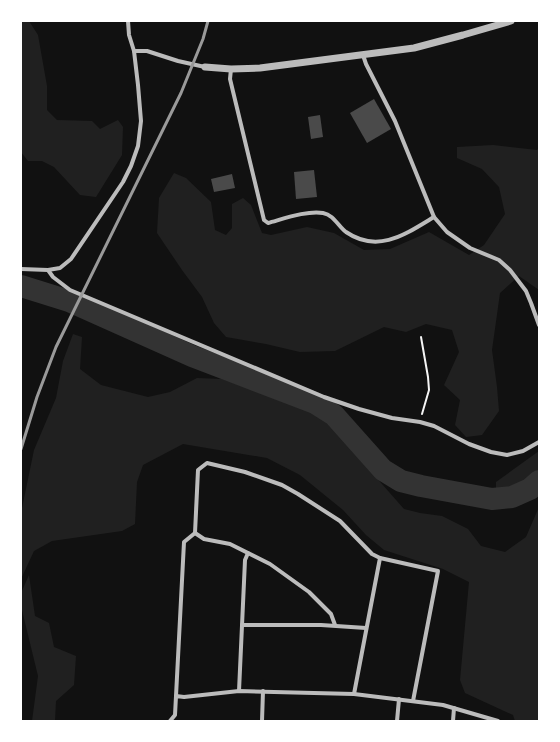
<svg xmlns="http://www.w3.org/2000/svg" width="560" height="742" viewBox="0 0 560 742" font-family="'Open Sans',sans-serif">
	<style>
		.green { fill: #202020 }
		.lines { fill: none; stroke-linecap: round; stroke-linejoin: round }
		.river { stroke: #333; stroke-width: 22 }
		.building { fill: #4a4a4a }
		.path { stroke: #f5f5f5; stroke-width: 2 }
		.minor { stroke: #bcbcbc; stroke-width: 4 }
		.tertiary { stroke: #bcbcbc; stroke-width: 7 }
		.rail { stroke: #9a9a9a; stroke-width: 3 }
	</style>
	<rect width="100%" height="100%" fill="#111"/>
	<g class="green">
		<path d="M21 21H29L38 35 47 86V110L57 120 92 121 100 129 118 120 123 127 122 155 96 197 80 195 54 167 42 161H28L21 152Z"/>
		<path d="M493 145 537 150 539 148V290L519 276 500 293 492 350 497 387 499 411 482 435 466 437 455 425 460 400 444 385 459 352 452 330 426 324 406 332 384 327 335 351 300 352 266 344 226 337 214 323 202 297 182 270 157 233 159 198 174 173 186 178 211 202 215 230 226 235 232 228V204L243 198 251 205 262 233 271 235 307 227 334 233 364 250 390 249 429 232 469 255 484 245 505 214 499 187 482 169 457 158V147Z"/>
		<path d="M73 334 82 337 80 369 101 385 148 397 170 392 197 378 222 379 317 413 337 433 404 509 420 513 442 516 468 529 481 546 505 552 526 537 539 507V721H515L513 715 465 693 460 680 469 582 443 569 384 550 366 535 343 510 300 475 267 458 183 444 143 465 137 482 135 524 122 531 52 541 34 551 21 579V513L34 450 56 398 63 361Z"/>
		<path d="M539 451V470C526 481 514 491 496 489V482Z"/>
		<path d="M29 575 35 616 49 623 54 647 76 656 74 685 56 701 55 721H32L38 676 21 606V593Z"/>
	</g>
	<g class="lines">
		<path class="river" d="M21 286 69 301 192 356 315 403 334 415 383 470 401 481 421 486 492 499 512 497 530 489 539 481"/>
	</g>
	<g class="building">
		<path d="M374 99 391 129 367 143 350 113Z"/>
		<path d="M320 115 323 137 311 139 308 117Z"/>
		<path d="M314 170 317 197 296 199 294 172Z"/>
		<path d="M232 174 235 188 214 192 211 179Z"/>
	</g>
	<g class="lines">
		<path class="path" d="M421 337 428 377 429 390 422 414"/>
		<g class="minor">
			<path d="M134 51H147L178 61 205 67"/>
			<path d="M363 55 366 64 395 121 434 217 447 232 470 248 499 260 510 270 526 291 531 303 539 325"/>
			<path d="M231 69 230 79 264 220 268 223C283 219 308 210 323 213 334 215 338 226 346 232 378 254 406 234 434 217"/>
			<path d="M21 269 48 270 60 268 71 259 123 182 131 166 138 146 141 121 138 85 134 51 129 35 128 21"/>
			<path d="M48 270 53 277 70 290 324 397 359 409 392 418 420 422 434 426 469 444 491 452 507 455 523 451 539 442"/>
			<path d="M380 558 438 571 413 701"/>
			<path d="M242 625H321L366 628"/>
			<path d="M335 625 331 614 309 592 270 564 230 544 204 539 195 533 198 470 207 463 245 472 282 485 298 494 340 521 372 554 380 558 354 694"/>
			<path d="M239 691 245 560 248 553"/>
			<path d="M176 696 184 542 195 533"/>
			<path d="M170 721 175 715 176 696 184 697 239 691 354 694 443 705 498 721"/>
			<path d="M262 721 263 691"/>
			<path d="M397 721 399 699"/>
			<path d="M453 721 454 708"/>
		</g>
		<path class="tertiary" d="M205 67 231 69 260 68 414 48 463 35 511 21"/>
		<path class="rail" d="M21 449 37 397 56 347 181 93 203 39 208 21"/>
	</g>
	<rect width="560" height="742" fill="none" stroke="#ffffff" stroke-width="44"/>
</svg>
